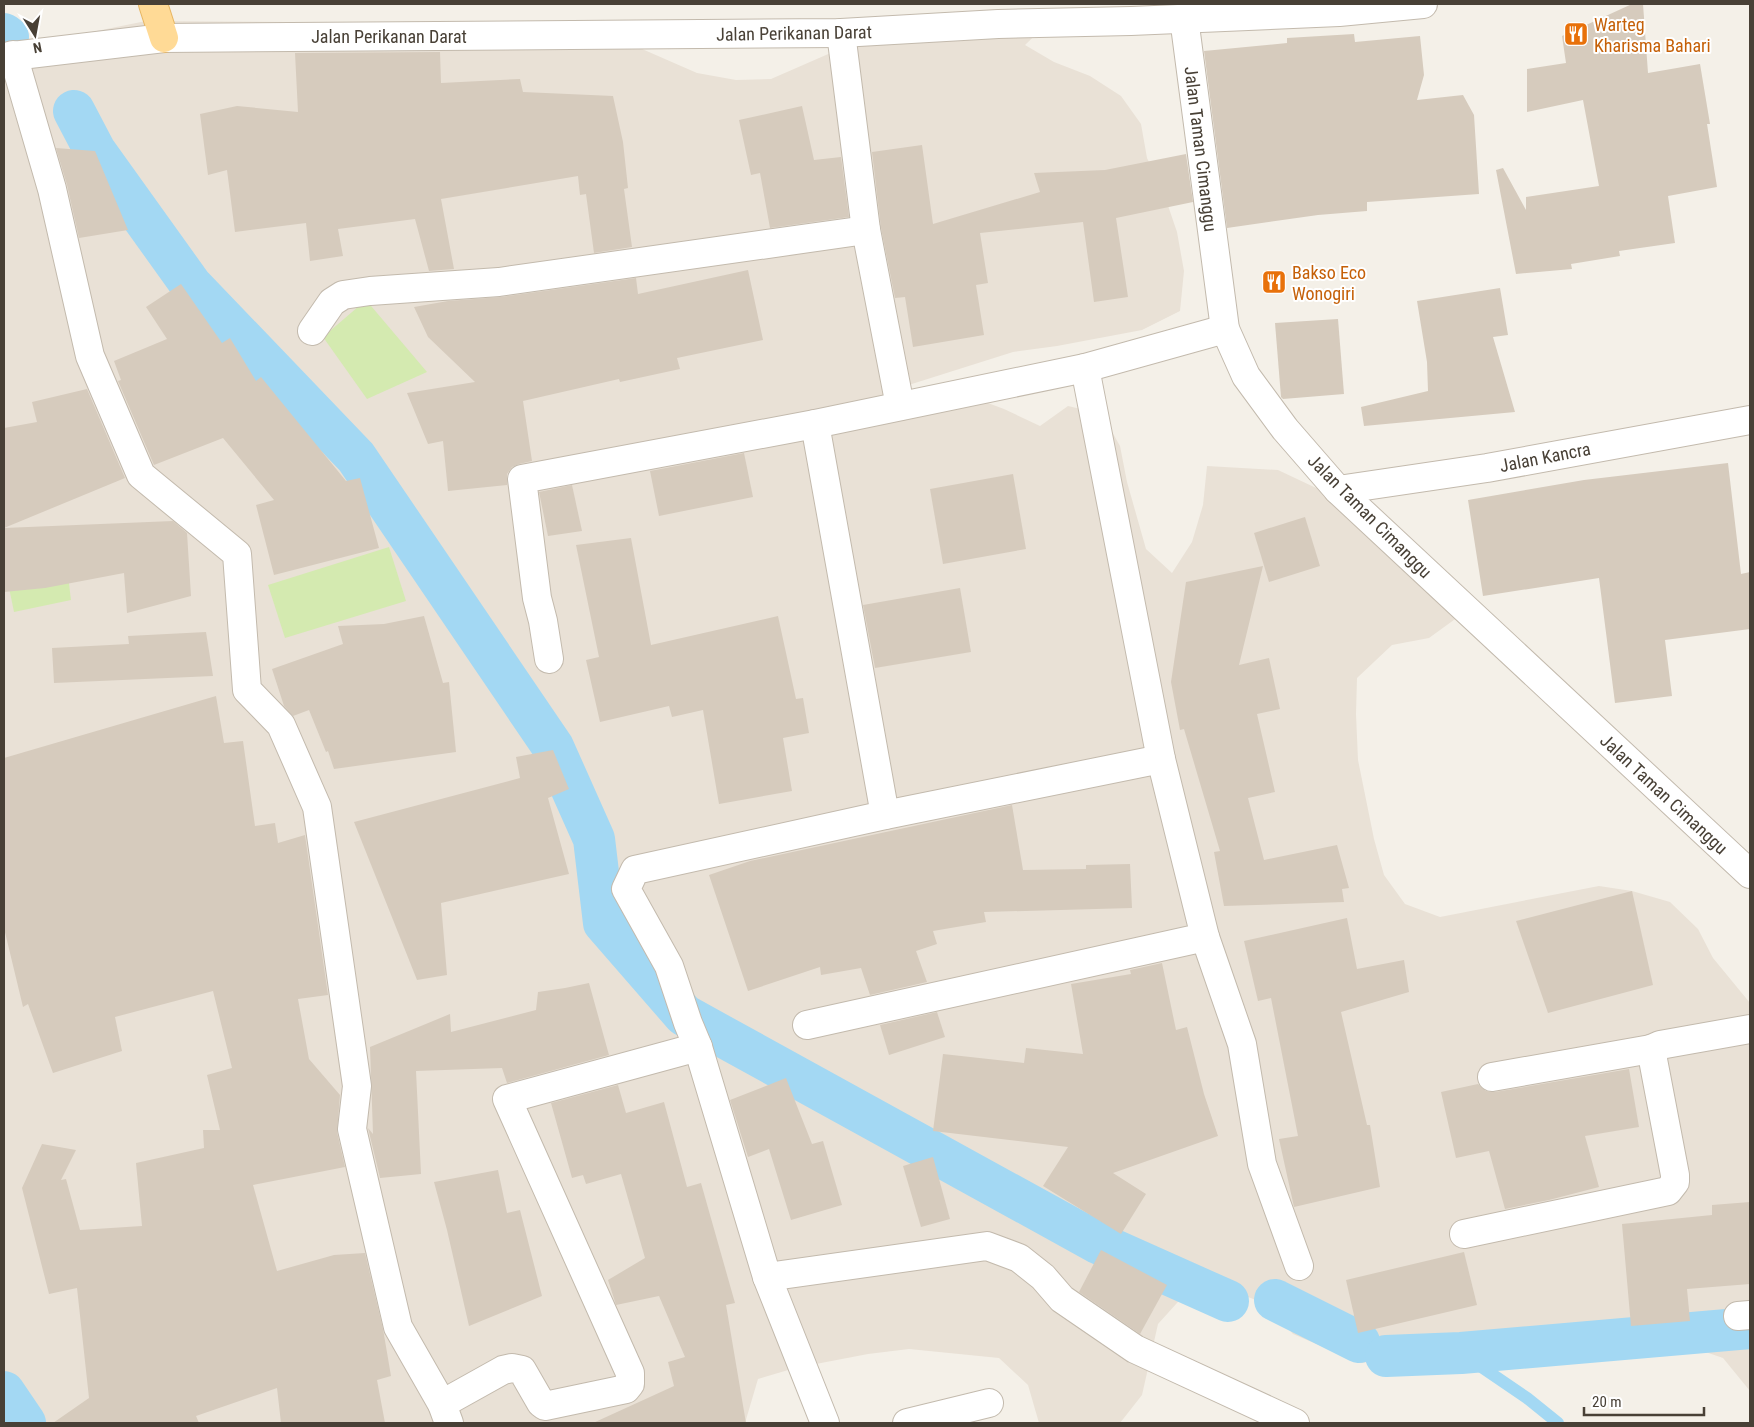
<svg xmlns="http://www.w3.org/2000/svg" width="1754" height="1427" viewBox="0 0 1754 1427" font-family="'Roboto Condensed',sans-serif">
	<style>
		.residential { fill: #e9e1d6 }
		.green { fill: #d4eab0 }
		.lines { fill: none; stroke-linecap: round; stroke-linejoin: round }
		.stream { stroke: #a3d8f3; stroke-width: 12 }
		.canal { stroke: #a3d8f3; stroke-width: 42 }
		.building { fill: #d6cbbd }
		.minor-casing { stroke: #c3baad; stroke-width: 30 }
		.major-casing { stroke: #e7b663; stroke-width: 30 }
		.minor { stroke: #fff; stroke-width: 28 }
		.major { stroke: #ffda96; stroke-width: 28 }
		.labels { text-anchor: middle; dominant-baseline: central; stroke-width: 4; stroke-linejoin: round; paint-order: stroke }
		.food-label { font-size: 18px; fill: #c56008; stroke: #fff; text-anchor: start }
		.street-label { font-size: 18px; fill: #484036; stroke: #fff }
	</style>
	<rect width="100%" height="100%" fill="#f4f0e8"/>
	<path class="residential" d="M1055 16 1025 45 1054 62 1090 76 1121 96 1141 124 1147 158 1162 188 1177 232 1184 271 1180 311 1142 330 1057 346 1013 352 896 389 969 396 1004 409 1040 426 1068 406 1102 414 1120 446 1127 482 1146 549 1172 573 1192 542 1203 505 1207 466 1278 470 1314 487 1353 500 1458 617 1429 638 1392 645 1357 678 1356 714 1358 760 1374 839 1384 875 1405 904 1440 917 1599 886 1632 891 1670 902 1698 929 1713 958 1750 1003V1391L1723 1358 1685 1345 1464 1360 1436 1352 1361 1363 1293 1334 1266 1304 1225 1288 1186 1293 1158 1324 1142 1395 1120 1423H1039L1028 1385 999 1358 909 1349 868 1354 795 1368 758 1379 745 1423H4V45L72 36 146 21 409 23 626 42 697 73 736 80 771 79 842 48Z"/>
	<g class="green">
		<path d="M366 300 427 372 367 399 323 337Z"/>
		<path d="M389 547 406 601 285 638 268 585Z"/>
		<path d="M65 551 71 600 14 612 4 563Z"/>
	</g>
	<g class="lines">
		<path class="stream" d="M1461 1353 1527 1398 1558 1423"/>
		<g class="canal">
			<path d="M4 34 8 37"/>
			<path d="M74 111 95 151 191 285 356 457 553 747 594 839 604 923 684 1015 1098 1243 1228 1301"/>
			<path d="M1275 1300 1359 1342"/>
			<path d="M1386 1356 1461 1353 1750 1328"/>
			<path d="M4 1392 25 1423"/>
		</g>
	</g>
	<g class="building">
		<path d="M1632 4H1643L1648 73 1700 64 1710 124H1707L1717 187 1668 196 1675 243 1619 251 1620 256 1571 264 1572 269 1516 274 1496 170 1503 168 1526 210V197L1599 186 1583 100 1527 112V69L1566 63 1562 36Z"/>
		<path d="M1354 34 1355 42 1420 36 1424 75 1417 100 1463 95 1474 115 1479 194 1367 202V211L1318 215 1227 228 1204 51 1287 43V38Z"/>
		<path d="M440 52 441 83 520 79 523 92 613 96 623 142 628 188 624 189 632 247 594 253 586 194 580 195 578 176 441 199 454 269 429 271 415 219 338 229 343 256 310 261 306 223 235 232 227 170 208 175 200 114 237 106 298 112 295 53Z"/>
		<path d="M802 106 814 160 841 157 849 217 770 228 760 173 751 175 739 120Z"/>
		<path d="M922 145 933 224 1040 192 1034 173 1105 170 1186 154 1193 202 1116 218 1128 297 1094 302 1083 222 980 233 988 283 976 285 984 335 913 347 905 297 895 298 881 228 872 152Z"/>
		<path d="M56 148 95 151 128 230 79 238 67 185Z"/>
		<path d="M748 270 763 340 677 358 680 369 620 382 619 379 523 401 532 461 519 464 512 467 507 474V485L448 491 443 441 428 444 407 393 475 382 428 337 414 307 448 301 501 297 636 278 638 294Z"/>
		<path d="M181 284 222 343 230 338 256 381 261 377 346 481 360 478 379 548 274 575 256 505 274 500 223 438 154 465 118 381 121 380 114 361 167 339 146 307Z"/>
		<path d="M1500 288 1508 335 1493 337 1515 412 1364 426 1361 407 1428 391 1427 362 1417 301Z"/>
		<path d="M1338 319 1344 394 1283 399 1281 397 1275 323Z"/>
		<path d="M87 389 125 478 4 528V428L37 422 32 402Z"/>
		<path d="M744 453 753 497 659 516 650 471Z"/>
		<path d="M1728 463 1741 574 1750 572V629L1665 640 1672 696 1615 703 1599 578 1483 596 1468 500 1584 480Z"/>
		<path d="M1013 474 1026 549 943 564 930 489Z"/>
		<path d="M572 485 582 531 548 536 539 492Z"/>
		<path d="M1305 517 1320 566 1269 582 1254 533Z"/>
		<path d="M173 521 187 533 191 596 127 613 124 573 45 588 4 592V528Z"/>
		<path d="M631 538 651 645 778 616 796 699 803 698 809 733 783 738 792 791 719 804 703 710 672 717 669 706 600 722 586 660 599 657 576 545Z"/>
		<path d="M1263 566 1239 665 1269 658 1280 709 1257 714 1275 792 1248 798 1264 860 1337 845 1349 888 1342 889 1344 902 1224 906 1214 852 1220 851 1184 729 1180 730 1171 682 1186 582Z"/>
		<path d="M960 588 971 652 875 668 863 605Z"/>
		<path d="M424 616 443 683 449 682 456 752 334 769 328 751 326 752 309 710 293 716 284 706 272 669 343 644 338 626 384 624Z"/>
		<path d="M206 632 213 676 54 683 52 648 129 644 128 636Z"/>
		<path d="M216 696 224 743 243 741 255 826 275 823 278 843 305 835 328 995 298 999 309 1059 340 1095 337 1132 345 1167 253 1185 277 1271 334 1255 365 1253 383 1329 391 1376 377 1380 385 1423H281L277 1388 196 1416 199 1423H53L89 1398 77 1288 49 1294 22 1188 42 1144 76 1150 61 1180 66 1179 80 1230 142 1226 136 1163 204 1148 203 1130H220L207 1075 232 1068 213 991 115 1017 122 1051 53 1073 28 1004 23 1007 4 928V758Z"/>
		<path d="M553 750 569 789 548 798 569 874 441 903 447 975 417 980 354 822 520 778 516 757Z"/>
		<path d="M1012 805 1023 870 1086 869V865L1130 864 1132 908 984 912 986 922 933 931 937 944 916 951 927 982 870 995 861 968 821 975 820 967 748 991 709 875 750 861Z"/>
		<path d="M1632 891 1653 985 1548 1013 1516 921Z"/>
		<path d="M1347 918 1357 969 1404 960 1409 992 1341 1012 1367 1125H1370L1380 1187 1294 1207 1279 1139 1298 1136 1271 998 1258 1001 1244 941Z"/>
		<path d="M1162 963 1176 1030 1187 1027 1204 1094 1218 1136 1113 1173 1146 1194 1121 1234 1043 1186 1068 1147 933 1131 943 1054 1024 1063 1026 1048 1083 1054 1071 984 1131 974 1130 970Z"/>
		<path d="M589 983 609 1055 507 1083 502 1068 416 1071 421 1174 380 1178 368 1128 373 1134 370 1047 450 1014 451 1032 536 1010 538 992 565 988Z"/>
		<path d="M937 1012 945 1037 889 1055 880 1025Z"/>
		<path d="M1629 1069 1639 1127 1585 1136 1599 1187 1549 1200 1505 1209 1489 1151 1456 1158 1441 1092 1478 1084 1486 1091 1495 1092Z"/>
		<path d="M786 1078 812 1144 823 1141 842 1205 791 1220 769 1149 748 1157 730 1100Z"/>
		<path d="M618 1085 626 1113 664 1102 687 1187 701 1183 735 1303 726 1305 746 1423H593L674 1386 668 1362 685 1357 659 1296 616 1305 608 1280 645 1258 621 1174 586 1184 583 1175 572 1178 551 1103Z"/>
		<path d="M933 1157 950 1219 921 1227 903 1166Z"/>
		<path d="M498 1170 507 1213 520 1210 542 1296 469 1326 447 1230 434 1182Z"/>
		<path d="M1750 1202V1284L1687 1289 1690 1321 1631 1326 1622 1224 1712 1215V1205Z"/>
		<path d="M1101 1250 1167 1285 1140 1334 1079 1292Z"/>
		<path d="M1464 1252 1477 1305 1358 1333 1346 1280Z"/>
	</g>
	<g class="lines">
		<defs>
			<g id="minor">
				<path d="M1184 18 1225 329 1246 376 1285 429 1338 490 1750 874"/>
				<path d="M841 33 866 230 900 406"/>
				<path d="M13 55 52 189 90 356 141 475 237 554 247 690 281 725 317 807 357 1086 352 1129 398 1327 442 1404 449 1423"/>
				<path d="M4 57 164 38 841 33 998 24 1131 21 1339 12 1423 4"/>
				<path d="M312 331 332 302 343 295 370 291 499 282 866 230"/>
				<path d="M815 424 885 815"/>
				<path d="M1338 490 1487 468 1750 420"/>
				<path d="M549 659 543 621 537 598 522 479 815 424 1085 368 1225 329"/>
				<path d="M1205 937 1242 1044 1262 1164 1299 1266"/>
				<path d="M807 1025 1205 937 1161 759 1085 368"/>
				<path d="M1492 1077 1651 1049"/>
				<path d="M1464 1234 1668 1191 1675 1182V1175L1651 1049 1660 1045 1750 1029"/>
				<path d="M767 1277 987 1246 1019 1258 1043 1277 1062 1299 1135 1349 1295 1423"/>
				<path d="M1738 1316 1750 1315"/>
				<path d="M442 1404 503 1370 512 1368 522 1370 541 1403 545 1406 626 1389 630 1384V1373L507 1099 698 1047"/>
				<path d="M825 1423 767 1277 698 1047 688 1023 669 966 626 889 635 870 885 815 1161 759"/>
				<path d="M907 1423 989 1403"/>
			</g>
			<path id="major" d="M153 4 164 38"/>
		</defs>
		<use href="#minor" class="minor-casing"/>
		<use href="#major" class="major-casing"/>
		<use href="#minor" class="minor"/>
		<use href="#major" class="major"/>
	</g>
	<defs>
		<symbol id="restaurant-square" viewBox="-11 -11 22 22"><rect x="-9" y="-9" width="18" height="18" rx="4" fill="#e8710a" stroke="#fff"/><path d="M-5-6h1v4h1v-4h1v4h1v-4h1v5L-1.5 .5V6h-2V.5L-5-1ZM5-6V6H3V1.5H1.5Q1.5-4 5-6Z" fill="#fff"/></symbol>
	</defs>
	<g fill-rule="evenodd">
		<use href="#restaurant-square" x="1562" y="20" width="28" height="28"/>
		<use href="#restaurant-square" x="1260" y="268" width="28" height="28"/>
	</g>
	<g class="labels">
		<g class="food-label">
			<text x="1594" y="24">Warteg<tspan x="1594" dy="21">Kharisma Bahari</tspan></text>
			<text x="1292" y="272">Bakso Eco<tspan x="1292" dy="21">Wonogiri</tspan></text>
		</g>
		<g class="street-label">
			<text transform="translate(794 33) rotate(-1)">Jalan Perikanan Darat</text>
			<text x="389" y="36">Jalan Perikanan Darat</text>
			<text transform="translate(1201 149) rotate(83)">Jalan Taman Cimanggu</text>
			<text transform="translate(1545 457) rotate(-11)">Jalan Kancra</text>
			<text transform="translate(1370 516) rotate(45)">Jalan Taman Cimanggu</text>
			<text transform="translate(1664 794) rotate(43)">Jalan Taman Cimanggu</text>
		</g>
	</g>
	<rect width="1754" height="1427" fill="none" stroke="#484036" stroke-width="10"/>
	<g transform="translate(35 35) rotate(169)" stroke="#ffffff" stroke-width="4" paint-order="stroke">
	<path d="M0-4L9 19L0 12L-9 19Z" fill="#484036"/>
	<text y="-8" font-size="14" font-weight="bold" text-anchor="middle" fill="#484036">N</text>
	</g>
	<path d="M1584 1407v8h120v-8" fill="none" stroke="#484036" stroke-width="2.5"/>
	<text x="1592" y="1407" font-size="15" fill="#484036" stroke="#ffffff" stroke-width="4" paint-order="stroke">20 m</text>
</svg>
